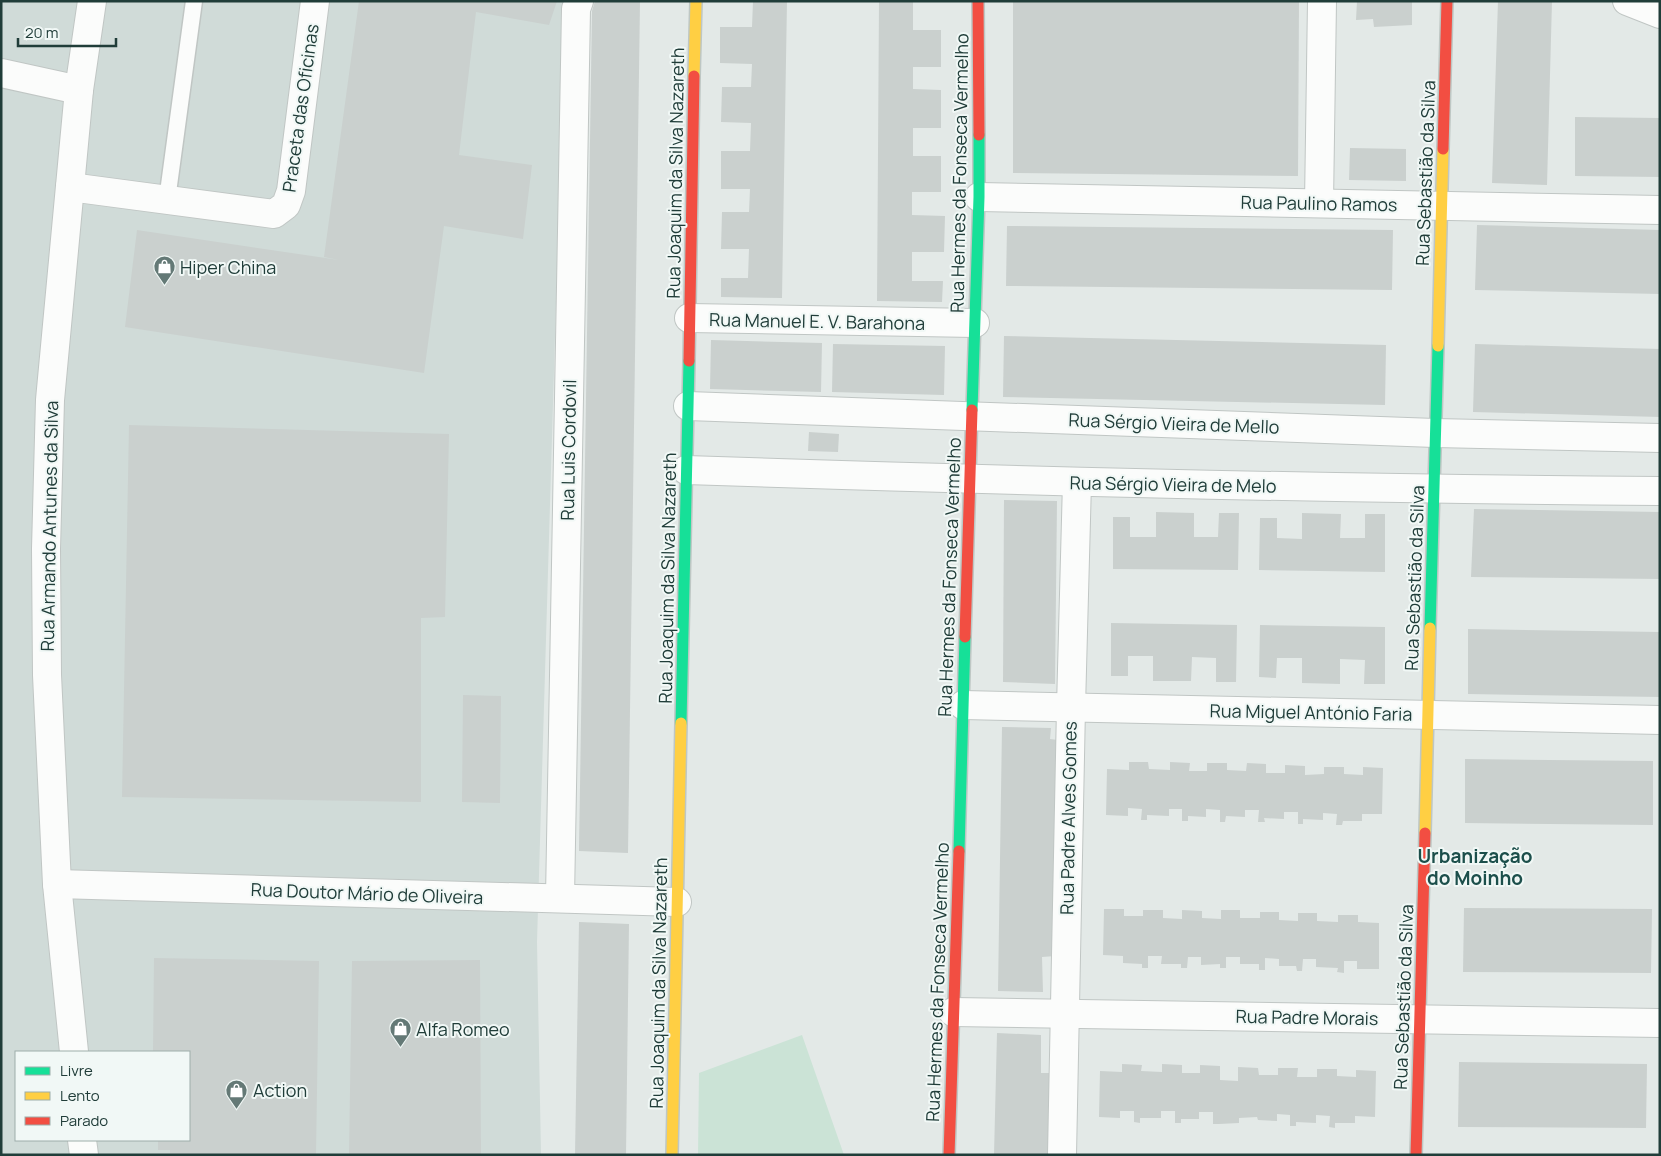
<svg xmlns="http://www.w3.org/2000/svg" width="1661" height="1156" viewBox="0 0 1661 1156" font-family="Manrope,sans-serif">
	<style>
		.built { fill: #d0dbd8; fill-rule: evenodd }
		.green { fill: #cbe3d6 }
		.building { fill: #cad0ce }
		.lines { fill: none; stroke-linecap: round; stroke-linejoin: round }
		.lane-casing { stroke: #c0c6c4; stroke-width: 19 }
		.street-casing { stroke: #c0c6c4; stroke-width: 30 }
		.fast-casing { stroke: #bec7c4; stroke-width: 14 }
		.slow-casing { stroke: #bec7c4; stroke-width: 14 }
		.jam-casing { stroke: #bec7c4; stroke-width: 14 }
		.lane { stroke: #fbfcfb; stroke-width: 16 }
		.street { stroke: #fbfcfb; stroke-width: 28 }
		.fast { stroke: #16e098; stroke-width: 11 }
		.slow { stroke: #ffcf43; stroke-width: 11 }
		.jam { stroke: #f24e42; stroke-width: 11 }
		.labels { text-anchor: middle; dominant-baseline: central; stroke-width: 4; stroke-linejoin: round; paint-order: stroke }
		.street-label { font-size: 18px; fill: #203d39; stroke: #f1f8f6 }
		.poi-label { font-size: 18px; fill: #203d39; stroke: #f1f8f6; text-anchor: start }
		.neighbourhood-label { font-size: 19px; font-weight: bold; fill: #1c4f4b; stroke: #f1f8f6 }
	</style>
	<rect width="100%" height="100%" fill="#e3e9e7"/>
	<path class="built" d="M1 1H571L564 33 537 942 541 1155H1ZM16 1052H189V1140H16Z"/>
	<path class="green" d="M802 1035 844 1155H698L699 1073Z"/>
	<g class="building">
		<path d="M359 1H557L549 25 476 12 459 155 532 165 523 239 444 226 424 373 125 327 137 230 339 260 324 257Z"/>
		<path d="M595 1H640L628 853 579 851 592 11Z"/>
		<path d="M753 1H787L782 298 721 297V278H748L749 249H721L722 212H749L750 189H721V151H750L751 123 721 122 722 87H751L752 64 720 63V27H752Z"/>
		<path d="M879 1H913V30H941V67H913V89L941 90V128H913V156H941V192H912V215L945 216 944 252H912V281H943L942 302 877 301Z"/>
		<path d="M1013 1H1299L1298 176 1013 173Z"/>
		<path d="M1357 1H1412V25L1374 27 1373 19 1356 20Z"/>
		<path d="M1498 1H1552L1547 185 1492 183Z"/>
		<path d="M1575 117 1660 118V177L1575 176Z"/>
		<path d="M1350 148 1406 149V181L1349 180Z"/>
		<path d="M1477 225 1660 230V294L1475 290Z"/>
		<path d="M1007 226 1393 230 1392 290 1006 286Z"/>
		<path d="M1004 336 1386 345 1385 405 1003 397Z"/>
		<path d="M711 340 822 343 821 392 710 389Z"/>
		<path d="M833 344 945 346 944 395 832 392Z"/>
		<path d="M1475 344 1660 349V417L1473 412Z"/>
		<path d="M129 425 449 434 445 617 421 618V802L122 797Z"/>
		<path d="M809 432 839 434 838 452 808 451Z"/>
		<path d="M1004 500 1057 501 1055 684 1003 682Z"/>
		<path d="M1474 509 1660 512V579L1471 577Z"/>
		<path d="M1156 512 1194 513V537H1218L1219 513H1239L1238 570 1113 569V517H1130V537H1156Z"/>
		<path d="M1302 513 1341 514 1340 538H1365V514H1385V572L1259 570 1260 518H1277V538L1302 539Z"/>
		<path d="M1111 623 1237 625 1236 682H1216V658L1192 657 1191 681H1153V656H1128V676H1111Z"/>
		<path d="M1260 625 1385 627V684H1364L1365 660 1340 659V684L1302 683V658H1277L1276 678 1259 677Z"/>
		<path d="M1468 629 1660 632V697L1468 694Z"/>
		<path d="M463 695 501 696 500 803 462 802Z"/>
		<path d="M1002 727 1051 728 1050 739 1058 740 1055 956 1042 957 1043 992 998 991Z"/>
		<path d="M1465 759 1653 761V825L1465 823Z"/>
		<path d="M1129 762H1148L1149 769 1170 770V762L1190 763 1189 771H1207V763H1227V770L1246 771 1247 763 1266 764V773H1285V765L1305 766V775L1324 774V767H1344V774L1363 775V767L1383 768 1382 814H1362V821H1343L1342 825H1336L1337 814 1323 813V820L1303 819V824H1298V812H1284V819L1264 818 1265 822H1258L1259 810H1245V817L1226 816 1225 822H1220V810L1206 809V817L1188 816V821H1182V809H1169V816L1147 815V820H1141L1142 809 1128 808V816L1106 815 1107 769 1129 770Z"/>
		<path d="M1464 908 1652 909 1651 973 1463 972Z"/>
		<path d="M1104 909H1124V916H1143V910H1163V918L1182 919V910L1202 911V918L1221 919V910H1240V918H1260V912H1279V920L1298 921V913H1317V921L1338 922V915H1358V922L1379 923V969H1357V961H1344V973L1337 972 1338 968 1316 967V959H1303L1302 971H1297L1296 966H1279V959L1265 958V970H1259V964H1240V957H1226V968H1220V964L1201 965V957H1188L1187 968H1181V964H1161L1162 956H1148V968H1142V964L1123 963V956L1103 955Z"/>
		<path d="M579 922 629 924 626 1155H575Z"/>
		<path d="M154 958 319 961 316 1155H170V1150H158V1140H189V1052H153Z"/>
		<path d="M480 960 481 1155H349L352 961Z"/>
		<path d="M997 1033 1041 1035V1073H1054L1052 1155H994Z"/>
		<path d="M1459 1062 1647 1064 1646 1128 1458 1127Z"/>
		<path d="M1122 1064 1142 1065 1141 1071 1162 1072V1064L1182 1065V1073H1200V1065L1220 1066V1080L1238 1081V1067L1258 1068 1259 1075H1278V1068H1298L1297 1077H1317V1069H1337V1076L1356 1077V1070L1376 1071 1375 1117 1355 1116V1123H1335V1128L1329 1127 1330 1116 1316 1115V1123L1296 1122V1126H1290V1115L1277 1114V1121L1258 1120 1257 1117 1239 1118V1123L1219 1124H1213V1112H1199V1119H1181V1123H1175V1111H1161V1118H1140V1123L1134 1122V1111H1120V1118L1099 1117 1100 1071 1122 1072Z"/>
	</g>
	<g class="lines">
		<defs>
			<path id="lane" d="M167 200 194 1"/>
			<g id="street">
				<path d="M1627 1 1660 14"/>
				<path d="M1 73 79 90"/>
				<path d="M70 187 274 214 286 205 291 191 315 1"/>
				<path d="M979 197 1660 210"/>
				<path d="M1319 203 1322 1"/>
				<path d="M689 318 975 323"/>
				<path d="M688 406 1435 433 1660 438"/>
				<path d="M686 470C1011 481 1335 489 1660 491"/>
				<path d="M963 705 1660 720"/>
				<path d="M57 884 677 902"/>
				<path d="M560 898 576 9 579 1"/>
				<path d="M953 1012 1660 1023"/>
				<path d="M74 1052 57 884 47 675 46 549 50 400 79 90 92 1"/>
				<path d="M82 1140 84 1155"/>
				<path d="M1062 1155 1071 707 1077 482"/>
			</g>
			<g id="fast">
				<path d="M972 410 979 197V135"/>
				<path d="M1430 628 1438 346"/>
				<path d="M681 723 689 361"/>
				<path d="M959 851 965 637"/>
			</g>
			<g id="slow">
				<path d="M694 76 696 1"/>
				<path d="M1438 346 1443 149"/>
				<path d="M1425 833 1430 628"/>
				<path d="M672 1155 681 723"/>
			</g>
			<g id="jam">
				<path d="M978 1 979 135"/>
				<path d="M1443 149 1447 1"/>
				<path d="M689 361 694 76"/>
				<path d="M965 637 972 410"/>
				<path d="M949 1155 959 851"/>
				<path d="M1416 1155 1425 833"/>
			</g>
		</defs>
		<use href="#lane" class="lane-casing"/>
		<use href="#street" class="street-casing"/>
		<use href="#fast" class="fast-casing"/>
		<use href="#slow" class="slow-casing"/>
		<use href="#jam" class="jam-casing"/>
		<use href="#lane" class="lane"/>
		<use href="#street" class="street"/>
		<use href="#fast" class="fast"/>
		<use href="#slow" class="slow"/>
		<use href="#jam" class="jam"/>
	</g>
	<defs>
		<symbol id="shop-pin" viewBox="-11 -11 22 30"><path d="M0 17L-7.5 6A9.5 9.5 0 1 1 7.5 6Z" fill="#647976" stroke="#f1f8f6"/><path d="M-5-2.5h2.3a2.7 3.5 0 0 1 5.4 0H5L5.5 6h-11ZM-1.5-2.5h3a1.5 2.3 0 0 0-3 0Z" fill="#fff"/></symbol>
	</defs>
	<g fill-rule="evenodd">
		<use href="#shop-pin" x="152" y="254" width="25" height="34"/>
		<use href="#shop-pin" x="388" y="1016" width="25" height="34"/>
		<use href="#shop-pin" x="224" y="1078" width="25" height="34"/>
	</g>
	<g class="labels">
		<g class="street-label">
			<text transform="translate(300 108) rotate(-82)">Praceta das Oficinas</text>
			<text transform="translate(675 173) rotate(-89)">Rua Joaquim da Silva Nazareth</text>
			<text transform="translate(959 173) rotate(-89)">Rua Hermes da Fonseca Vermelho</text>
			<text transform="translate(1425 173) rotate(-88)">Rua Sebastião da Silva</text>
			<text transform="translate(1319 203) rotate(1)">Rua Paulino Ramos</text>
			<text transform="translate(817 321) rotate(1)">Rua Manuel E. V. Barahona</text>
			<text transform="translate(1174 423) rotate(2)">Rua Sérgio Vieira de Mello</text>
			<text transform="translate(568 450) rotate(-89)">Rua Luis Cordovil</text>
			<text transform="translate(1173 484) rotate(1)">Rua Sérgio Vieira de Melo</text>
			<text transform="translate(49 526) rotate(-89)">Rua Armando Antunes da Silva</text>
			<text transform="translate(949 577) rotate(-88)">Rua Hermes da Fonseca Vermelho</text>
			<text transform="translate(667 578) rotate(-89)">Rua Joaquim da Silva Nazareth</text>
			<text transform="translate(1414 578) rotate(-88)">Rua Sebastião da Silva</text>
			<text transform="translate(1311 712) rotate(1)">Rua Miguel António Faria</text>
			<text transform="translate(1068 818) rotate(-89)">Rua Padre Alves Gomes</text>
			<text transform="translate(367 893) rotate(2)">Rua Doutor Mário de Oliveira</text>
			<text transform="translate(937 982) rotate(-88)">Rua Hermes da Fonseca Vermelho</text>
			<text transform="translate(658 983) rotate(-89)">Rua Joaquim da Silva Nazareth</text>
			<text transform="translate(1403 997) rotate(-88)">Rua Sebastião da Silva</text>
			<text transform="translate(1307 1017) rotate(1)">Rua Padre Morais</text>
		</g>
		<g class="poi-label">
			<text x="180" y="267">Hiper China</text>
			<text x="416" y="1029">Alfa Romeo</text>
			<text x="253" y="1090">Action</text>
		</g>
		<g class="neighbourhood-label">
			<text x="1475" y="856">Urbanização<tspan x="1475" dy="22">do Moinho</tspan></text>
		</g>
	</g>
	<rect width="1661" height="1156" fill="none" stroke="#203d39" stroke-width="5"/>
	<rect x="15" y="1051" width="175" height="90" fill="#f1f8f6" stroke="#9dadaa"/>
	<rect x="25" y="1067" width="25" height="8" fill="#16e098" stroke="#9dadaa"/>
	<text x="60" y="1076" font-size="15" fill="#203d39">Livre</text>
	<rect x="25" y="1092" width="25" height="8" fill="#ffcf43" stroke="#9dadaa"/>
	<text x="60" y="1101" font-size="15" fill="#203d39">Lento</text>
	<rect x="25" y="1117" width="25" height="8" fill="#f24e42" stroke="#9dadaa"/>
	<text x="60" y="1126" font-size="15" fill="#203d39">Parado</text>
	<path d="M18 38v8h98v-8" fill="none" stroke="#203d39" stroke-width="2.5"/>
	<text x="25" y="38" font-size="15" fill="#203d39" stroke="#f1f8f6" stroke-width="4" paint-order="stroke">20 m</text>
</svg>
